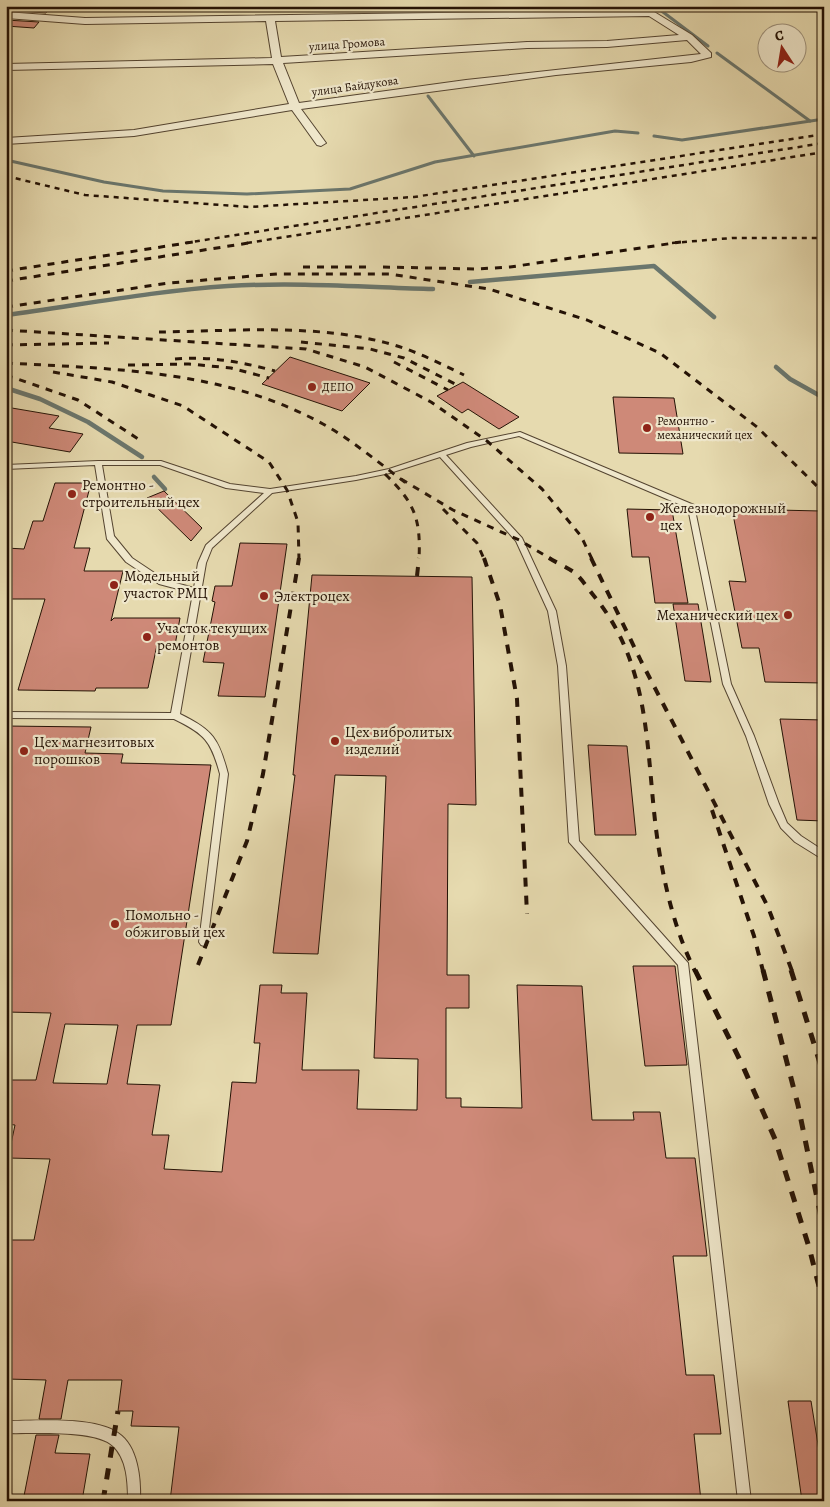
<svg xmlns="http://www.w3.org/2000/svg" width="830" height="1507" viewBox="0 0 830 1507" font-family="Alegreya,serif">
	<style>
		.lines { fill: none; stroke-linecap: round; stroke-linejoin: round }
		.stream-far1 { stroke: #6a766d; stroke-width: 3 }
		.stream { stroke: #6a766d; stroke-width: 4.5 }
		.building { fill: #ce8978; stroke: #241205; fill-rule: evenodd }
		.service-casing { stroke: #544430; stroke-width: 2 }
		.minor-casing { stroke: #544430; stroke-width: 2 }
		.service { fill: #efe7cb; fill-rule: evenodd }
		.minor { fill: #efe7cb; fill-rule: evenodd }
		.rail-far3 { stroke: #241205; stroke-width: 2.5; stroke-dasharray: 5 5; stroke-linecap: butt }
		.rail-far2 { stroke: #241205; stroke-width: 3; stroke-dasharray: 7 7; stroke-linecap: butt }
		.rail-far1 { stroke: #241205; stroke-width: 4; stroke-dasharray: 9 9; stroke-linecap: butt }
		.rail { stroke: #241205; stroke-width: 5; stroke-dasharray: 11 11; stroke-linecap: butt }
		.poi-dot { fill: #8f2418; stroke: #efe7cb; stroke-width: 2 }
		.labels { text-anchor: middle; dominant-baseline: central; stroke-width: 4.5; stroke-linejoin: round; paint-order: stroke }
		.far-street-label { font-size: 12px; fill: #241205; stroke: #efe7cb }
		.far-poi-label { font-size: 12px; fill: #241205; stroke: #efe7cb; text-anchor: start }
		.poi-label { font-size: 15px; fill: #241205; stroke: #efe7cb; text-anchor: start }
	</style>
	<rect width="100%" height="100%" fill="#e6daaf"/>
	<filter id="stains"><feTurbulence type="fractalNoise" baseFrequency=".004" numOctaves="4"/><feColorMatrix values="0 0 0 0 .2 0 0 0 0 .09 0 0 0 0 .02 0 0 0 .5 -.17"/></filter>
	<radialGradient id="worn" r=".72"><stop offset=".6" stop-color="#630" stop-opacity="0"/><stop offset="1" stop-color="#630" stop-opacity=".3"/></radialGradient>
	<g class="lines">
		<g class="stream-far1">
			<path d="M655 6 708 46"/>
			<path d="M717 53 810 121"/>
			<path d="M428 96 474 156"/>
			<path d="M654 136 682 140 824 119"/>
			<path d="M6 160 104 182 163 191 247 194 350 189 435 162 615 131 638 133"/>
		</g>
		<g class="stream">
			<path d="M470 282 654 266 714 317"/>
			<path d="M6 315C80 305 154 291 228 286 296 282 365 287 433 289"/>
			<path d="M776 367 790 379 824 398"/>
			<path d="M6 388 40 399 88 422 142 457"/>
			<path d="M154 477 165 489"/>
		</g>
	</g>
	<g class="building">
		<path d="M6 6H52L46 13 6 10Z"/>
		<path d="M6 20 39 22 34 28 6 26Z"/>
		<path d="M290 357 370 383 342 411 262 384Z"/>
		<path d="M463 382 519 417 499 429 468 409 462 413 437 396Z"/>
		<path d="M613 397 674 398 683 454 619 453Z"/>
		<path d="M6 407 59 416 49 428 83 434 70 452 6 441Z"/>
		<path d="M55 483H91L74 548H90L84 571H123L111 621 114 618H180L175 645H157L148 688H96L95 691 18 690 45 599H6V548L24 549 33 521H43Z"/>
		<path d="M164 491 202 528 191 541 147 498Z"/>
		<path d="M627 509 672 510 688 603H655L649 557H632Z"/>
		<path d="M732 509 821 511 824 522V683L765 682 759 648H742L729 581 746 582Z"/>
		<path d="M240 543 287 544 265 697 218 696 224 663 203 662 215 602 212 601 215 586H232Z"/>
		<path d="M312 575 472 577 476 805 448 804 447 975H469V1008H446V1098H461V1107L522 1108 517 985 582 986 592 1120H634L633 1112H660L666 1158H695L707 1256H673L686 1375H714L721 1434H694L701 1501H170L179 1427 131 1426 133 1411H118L122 1380H68L61 1419H39L46 1380 6 1379V1240H34L50 1159 8 1158 15 1125 6 1124V1080H36L51 1013 6 1012V726L91 727 85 753 123 754 121 763 211 765 171 1025H137L127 1084 160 1085 152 1135H169L164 1169 222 1172 232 1082 256 1083 260 1043H254L260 985H282L281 993H307L302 1070H359L357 1109 417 1110 418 1059 374 1058 386 776 335 775 318 954 273 953 295 775H293ZM65 1024 118 1025 107 1084 53 1083Z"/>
		<path d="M673 604H698L711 682 685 681Z"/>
		<path d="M780 719 824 720V821L797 820Z"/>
		<path d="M588 745 627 746 636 835H595Z"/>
		<path d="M633 966H675L687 1065 645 1066Z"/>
		<path d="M788 1401H811L824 1482V1501H802Z"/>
		<path d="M36 1435H59L55 1453 90 1454 82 1501H23Z"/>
	</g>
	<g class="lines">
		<defs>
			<g id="service">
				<path d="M520 432 694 505 731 684 754 736 779 804 787 823 801 836 824 851V860L795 842 781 828 769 804 746 736 723 684 688 508 519 436 471 447 446 455 522 538 556 611 566 666 579 841 688 963 751 1501H738L678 965 569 842 558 666 548 611 516 541 440 457 390 473 356 480 272 493 212 548 206 563 180 714C213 730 219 739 228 774L207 945 204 946 201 945 199 942 220 774C211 741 205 734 174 719L6 718V712L171 713 193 593 159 584 126 562 107 539 95 465 6 469V465L98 461H161L230 484 270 489 356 476 389 469 467 443ZM102 465H160L226 488 264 493 206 545 198 563 194 588 165 580 132 558 114 536Z"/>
				<path d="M6 1421C36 1421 93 1416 118 1433 138 1446 141 1479 140 1501H128C128 1482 127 1459 113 1446 96 1429 31 1434 6 1433Z"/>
			</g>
			<path id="minor" d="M651 10 692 35 711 53V57L691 62 556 75 301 109 326 143 321 146 317 145 292 110 134 136 6 144V138L134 130 289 104 273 64 6 70V64L272 58 266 21 85 24 6 18V12L85 18ZM649 16 679 35 607 41 527 42 281 57 275 21ZM687 40 701 54 466 80 299 103 283 63 527 48 607 47Z"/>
		</defs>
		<use href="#service" class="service-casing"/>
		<use href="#minor" class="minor-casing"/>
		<use href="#service" class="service"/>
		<use href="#minor" class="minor"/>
		<g class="rail-far3">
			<path d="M6 176 85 195 249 207 414 197 824 134"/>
			<path d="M185 243 824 143"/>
			<path d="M247 243 824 152"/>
			<path d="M672 243 732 238H824"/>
		</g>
		<g class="rail-far2">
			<path d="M303 267H366"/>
			<path d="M383 267 476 269 510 267 681 242"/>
			<path d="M6 271 193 242"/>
			<path d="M6 281 255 242"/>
			<path d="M6 307 169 283 277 274H389L489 289 587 320 660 353 757 427 824 493"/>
			<path d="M6 330 306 349 365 367 431 402 487 441 542 489 581 536 592 559"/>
			<path d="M159 332C236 331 319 323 394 345 418 352 441 364 464 375"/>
			<path d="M301 342 370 349 404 358 457 385"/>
			<path d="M6 345 109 343"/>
			<path d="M175 359C210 356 242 362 275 371"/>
			<path d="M394 362 448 390"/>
			<path d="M6 363C115 369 225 370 323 424 352 440 379 463 406 483"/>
			<path d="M128 365 189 364 231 368 269 378"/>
			<path d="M53 372 112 382 183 406 269 462 287 490 298 522 299 559"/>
			<path d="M6 375 78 400 143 442"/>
			<path d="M385 474C414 502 421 518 419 559"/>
			<path d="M401 479 453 510 519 540 551 559"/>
			<path d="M443 509 477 543 484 559"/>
		</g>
		<g class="rail-far1">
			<path d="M484 558 500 605 517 699 527 914"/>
			<path d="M549 558C557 563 567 567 575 573 582 579 588 589 594 596 657 673 644 765 660 856 667 896 677 935 695 971"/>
			<path d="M591 558 641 661 768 907 792 971"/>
			<path d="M417 576 419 558"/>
			<path d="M712 810 754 936 763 971"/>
			<path d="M198 965 247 841 263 774 299 558"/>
		</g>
		<g class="rail">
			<path d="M695 970 741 1062 775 1139 809 1247 824 1306"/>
			<path d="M763 970 798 1105 824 1232"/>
			<path d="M791 970 824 1076"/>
			<path d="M103 1501 118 1411"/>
		</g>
	</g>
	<g class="poi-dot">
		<circle cx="312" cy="387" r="5"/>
		<circle cx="647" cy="428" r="5"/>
		<circle cx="72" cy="494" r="5"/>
		<circle cx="650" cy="517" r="5"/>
		<circle cx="114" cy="585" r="5"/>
		<circle cx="264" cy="596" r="5"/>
		<circle cx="788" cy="615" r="5"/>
		<circle cx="147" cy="637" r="5"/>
		<circle cx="335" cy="741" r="5"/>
		<circle cx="24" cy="751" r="5"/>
		<circle cx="115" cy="924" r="5"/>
	</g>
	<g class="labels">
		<g class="far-street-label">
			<text transform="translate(347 44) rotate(-4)">улица Громова</text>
			<text transform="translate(355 86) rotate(-8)">улица Байдукова</text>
		</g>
		<g class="far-poi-label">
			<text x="322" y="387">ДЕПО</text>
			<text x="657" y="421">Ремонтно -<tspan x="657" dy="14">механический цех</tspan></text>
		</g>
		<g class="poi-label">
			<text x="82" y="485">Ремонтно -<tspan x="82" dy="17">строительный цех</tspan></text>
			<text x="660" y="508">Железнодорожный<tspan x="660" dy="17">цех</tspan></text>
			<text x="124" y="576">Модельный<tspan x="124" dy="17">участок РМЦ</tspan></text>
			<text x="274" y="596">Электроцех</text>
			<text x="778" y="615" text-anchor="end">Механический цех</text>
			<text x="157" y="628">Участок текущих<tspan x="157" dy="17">ремонтов</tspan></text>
			<text x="345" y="732">Цех вибролитых<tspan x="345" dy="17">изделий</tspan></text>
			<text x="34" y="742">Цех магнезитовых<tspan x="34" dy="17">порошков</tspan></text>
			<text x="125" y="915">Помольно -<tspan x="125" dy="17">обжиговый цех</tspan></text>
		</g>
	</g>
	<rect width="830" height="1507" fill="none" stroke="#e6daaf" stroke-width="25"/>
	<rect x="8" y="8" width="815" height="1492" fill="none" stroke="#241205" stroke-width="2.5"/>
	<rect x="12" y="12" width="805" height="1482" fill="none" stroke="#241205"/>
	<g transform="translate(782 48) rotate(348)"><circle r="24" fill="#efe7cb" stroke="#9e927c"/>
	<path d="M0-4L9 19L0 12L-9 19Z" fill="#8f2418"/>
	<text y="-8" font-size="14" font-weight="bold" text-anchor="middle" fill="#241205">С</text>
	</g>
	<rect width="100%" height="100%" filter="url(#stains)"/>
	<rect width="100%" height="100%" fill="url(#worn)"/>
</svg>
